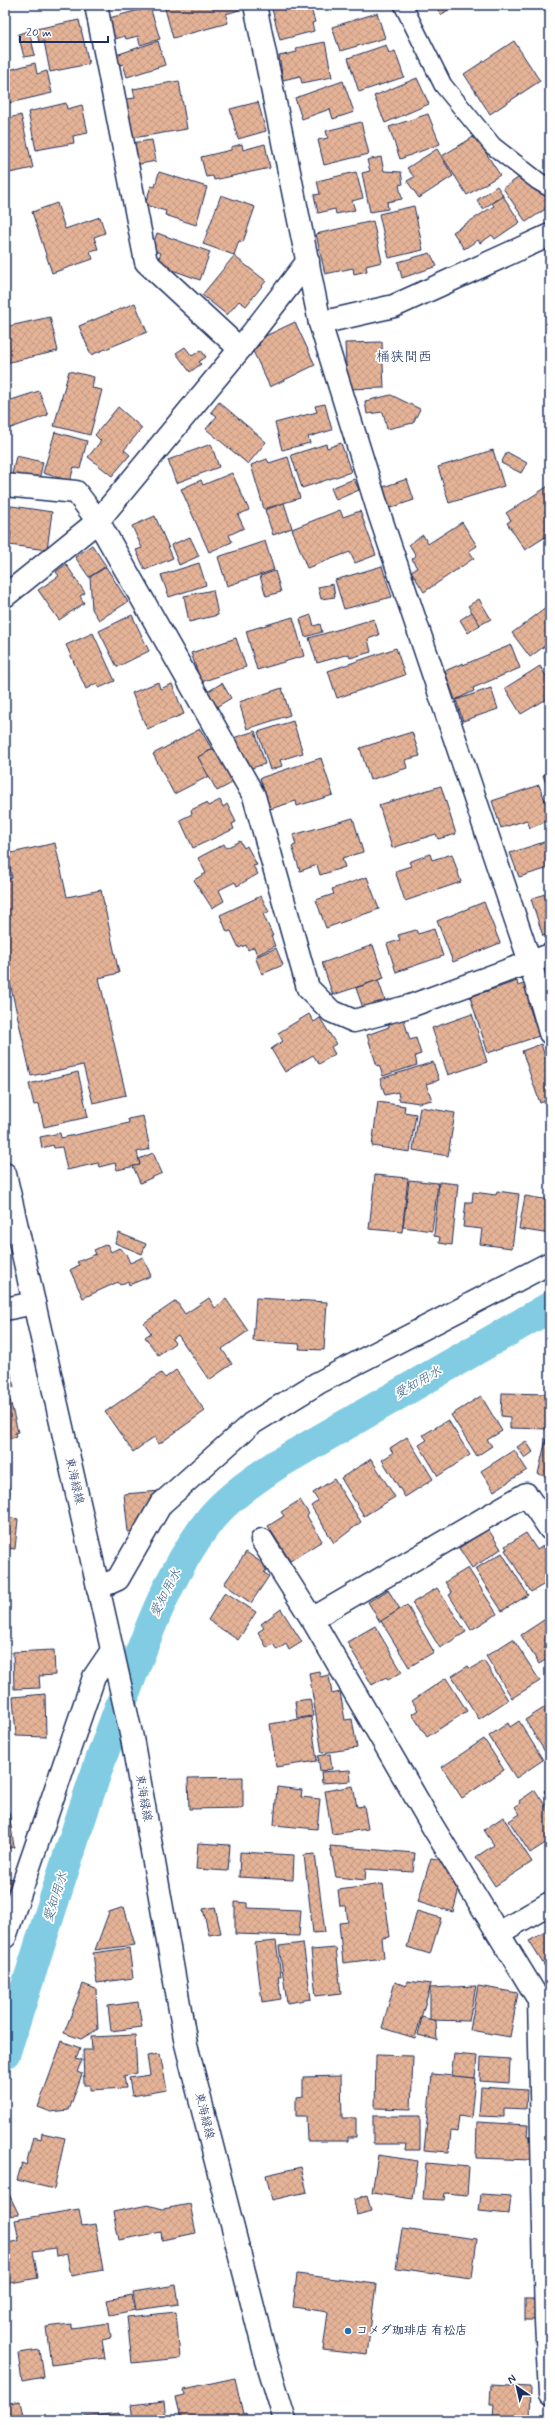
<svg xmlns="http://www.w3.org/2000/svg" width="555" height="2425" viewBox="0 0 555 2425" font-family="Mynerve,'Klee One',sans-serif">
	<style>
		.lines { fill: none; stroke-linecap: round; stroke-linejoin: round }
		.canal { stroke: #82cce3; stroke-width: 31 }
		.building { fill: url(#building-cross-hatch); stroke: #1b2f5e }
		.service-casing { stroke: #1b2f5e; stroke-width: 20 }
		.minor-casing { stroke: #1b2f5e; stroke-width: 25 }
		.secondary-casing { stroke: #1b2f5e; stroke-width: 25 }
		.service { stroke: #fff; stroke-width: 17 }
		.minor { stroke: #fff; stroke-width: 22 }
		.secondary { stroke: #fff; stroke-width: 22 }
		.poi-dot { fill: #1f6fb2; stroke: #fff; stroke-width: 1.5 }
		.labels { text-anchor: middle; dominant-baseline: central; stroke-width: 3.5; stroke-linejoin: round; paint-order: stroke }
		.street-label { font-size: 12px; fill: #1b2f5e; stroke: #fff }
		.poi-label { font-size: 12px; font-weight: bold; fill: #1b2f5e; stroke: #fff; text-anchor: start }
		.water-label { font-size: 13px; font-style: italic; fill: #3a5e86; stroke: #fff }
		.quarter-label { font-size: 14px; fill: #1b2f5e; stroke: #fff }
	</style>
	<defs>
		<pattern id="building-cross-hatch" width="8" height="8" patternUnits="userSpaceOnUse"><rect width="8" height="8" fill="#e5b397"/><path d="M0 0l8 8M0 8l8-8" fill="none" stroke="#c49a85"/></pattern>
	</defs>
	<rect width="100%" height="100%" fill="#fff"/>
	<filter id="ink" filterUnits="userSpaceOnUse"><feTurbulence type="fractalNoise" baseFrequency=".025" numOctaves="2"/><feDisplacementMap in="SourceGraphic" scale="8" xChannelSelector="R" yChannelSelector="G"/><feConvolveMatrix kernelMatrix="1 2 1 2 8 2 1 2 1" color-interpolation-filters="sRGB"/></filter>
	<g filter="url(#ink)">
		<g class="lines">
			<path class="canal" d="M5 2053C43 1937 78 1819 121 1704 145 1640 168 1572 212 1517 230 1496 253 1481 276 1465L550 1307"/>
		</g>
		<g class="building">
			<path d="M164 5H237L239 10 226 14 228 23 173 38Z"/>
			<path d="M271 5H310L315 22 312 23 314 31 280 40Z"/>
			<path d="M435 5H455L441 15Z"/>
			<path d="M516 5H526L519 10Z"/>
			<path d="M150 7 160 39 140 45 138 36 126 39 125 36 115 39 109 18Z"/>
			<path d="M377 13 385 38 340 51 332 27Z"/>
			<path d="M79 20 89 64 50 72 44 41 39 42 36 29Z"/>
			<path d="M29 31 35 55 24 57 18 34Z"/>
			<path d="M158 41 165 65 127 77 123 64 115 67 113 56Z"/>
			<path d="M514 41 540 81 490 114 464 74Z"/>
			<path d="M325 42 332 77 302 83 300 76 283 80 279 56 297 52 296 48Z"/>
			<path d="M386 45 389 53 395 51 404 77 359 92 348 58Z"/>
			<path d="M35 63 37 74 47 71 52 93 5 104V71Z"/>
			<path d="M417 78 429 104 385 123 374 96Z"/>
			<path d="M179 81 187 129 133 138 126 99 135 98 133 89Z"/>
			<path d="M343 81 354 112 333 119 330 109 302 119 295 98Z"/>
			<path d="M258 102 266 131 238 139 230 109Z"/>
			<path d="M66 103 67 109 82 105 88 133 73 136 74 143 36 150 28 112Z"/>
			<path d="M428 114 440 144 400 159 389 127Z"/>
			<path d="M21 115 33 168 5 174V119Z"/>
			<path d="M361 122 369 154 324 165 318 140 328 138 326 131Z"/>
			<path d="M475 136 500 175 467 195 442 156Z"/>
			<path d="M152 140 156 161 135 165 131 143Z"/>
			<path d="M242 144 243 150 265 144 270 168 214 180 213 176 206 177 201 157 231 150V147Z"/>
			<path d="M437 149 453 176 419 198 407 181 414 177 407 168Z"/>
			<path d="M381 157 384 171 401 172 403 184 399 185 402 199 387 202 388 209 370 212 362 173 370 171 367 160Z"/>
			<path d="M159 172 207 187 196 225 165 215 166 211 145 205 151 186 155 187Z"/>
			<path d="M356 172 363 198 352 201 355 210 336 214 335 209 318 213 314 195 320 194 317 181Z"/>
			<path d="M518 178 550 199V206L526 222 503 188Z"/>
			<path d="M497 186 503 195 483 209 477 200Z"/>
			<path d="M221 195 255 207 243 242 239 241 234 255 203 244Z"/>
			<path d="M503 196 520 222 495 239 492 235 480 243 478 240 464 249 453 232 494 206 492 203Z"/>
			<path d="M57 203 65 229 100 217 105 233 94 237 98 249 90 251 93 259 52 273 32 212Z"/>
			<path d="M414 206 423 250 389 258 379 214Z"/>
			<path d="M373 221 382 262 366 266 367 271 354 274 353 268 325 274 316 234Z"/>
			<path d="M157 233 210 252 200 280 156 264 161 253 151 250Z"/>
			<path d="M430 253 437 266 402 278 398 262Z"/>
			<path d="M234 256 266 281 246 306 239 301 227 315 202 295Z"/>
			<path d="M135 303 147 332 91 355 79 326Z"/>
			<path d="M50 317 58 351 5 363V327Z"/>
			<path d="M295 322 315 365 270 387 252 349 260 345 257 340Z"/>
			<path d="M382 342 384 388 347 389 345 343Z"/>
			<path d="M185 347 192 356 201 350 206 357 199 362 201 364 190 372 176 353Z"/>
			<path d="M69 371 94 377 92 388 102 390 90 435 54 426Z"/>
			<path d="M39 391 48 415 5 430V402Z"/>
			<path d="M391 395 420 409 413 423 387 429 383 412 367 414 365 401Z"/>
			<path d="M219 402 266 442 248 464 206 429 217 416 211 412Z"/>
			<path d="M325 404 332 430 308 437 310 443 282 450 275 423 317 412 315 406Z"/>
			<path d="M118 407 142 428 124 450 130 455 112 476 88 457 101 441 95 435Z"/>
			<path d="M55 432 87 441 80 469 74 467 70 481 43 473Z"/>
			<path d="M341 443 351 472 302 488 291 455 326 444 327 448Z"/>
			<path d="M211 444 219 467 176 483 168 460Z"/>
			<path d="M493 450 504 486 449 503 438 467Z"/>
			<path d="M507 452 527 463 521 473 501 463Z"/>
			<path d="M16 456 43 462 39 480 12 474Z"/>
			<path d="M288 457 300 498 264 509 251 465 267 459 269 463Z"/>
			<path d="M232 473 249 510 238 515 244 528 229 535 232 542 209 552 181 489 201 480 203 485Z"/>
			<path d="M354 479 359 490 336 500 331 488Z"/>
			<path d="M407 479 414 500 390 508 383 487Z"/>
			<path d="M550 485V534L525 550 507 523 511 520 506 513Z"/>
			<path d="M284 503 292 528 273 535 265 510Z"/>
			<path d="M5 505 52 512 47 550 9 545 11 533 5 532Z"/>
			<path d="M340 510 343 517 360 511 376 555 355 563 350 552 307 568 292 529Z"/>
			<path d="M155 516 173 558 145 570 136 550 142 548 132 526Z"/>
			<path d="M462 522 477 546 469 551 474 558 424 592 411 571 417 568 412 559 416 556 409 544 423 535 428 544Z"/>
			<path d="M190 537 199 556 179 565 171 545Z"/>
			<path d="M265 541 274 570 227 586 218 557Z"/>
			<path d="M92 545 106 566 89 577 75 557Z"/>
			<path d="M199 563 206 585 169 597 161 575Z"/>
			<path d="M66 564 85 593 80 596 84 603 59 620 38 590 59 576 56 572Z"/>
			<path d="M382 566 392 597 344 609 335 580Z"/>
			<path d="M106 567 128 602 99 620 92 609 90 577Z"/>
			<path d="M275 571 281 592 266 596 260 576Z"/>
			<path d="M333 584 335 597 321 599 318 587Z"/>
			<path d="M213 590 218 615 189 622 184 596Z"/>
			<path d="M479 599 491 619 480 625 468 606Z"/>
			<path d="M550 605V642L530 657 512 633Z"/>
			<path d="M472 612 480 625 468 633 460 620Z"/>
			<path d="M132 615 149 651 117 667 99 631Z"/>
			<path d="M311 615 314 626 320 624 322 632 305 637 300 619Z"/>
			<path d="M293 617 304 656 257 670 246 631Z"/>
			<path d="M374 619 379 635 368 639 371 652 350 658 349 654 317 663 309 638Z"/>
			<path d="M93 633 115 681 99 688 97 683 86 689 66 645Z"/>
			<path d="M236 638 246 667 201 682 191 653Z"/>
			<path d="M511 645 520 668 473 688 474 691 455 700 445 671 463 663V665Z"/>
			<path d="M396 648 405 675 337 698 328 671Z"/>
			<path d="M540 666 550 683V697L521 714 505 688Z"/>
			<path d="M5 667 10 673 5 678Z"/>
			<path d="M158 682 160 689 172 684 184 714 147 729 132 693Z"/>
			<path d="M222 683 231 698 213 709 204 694Z"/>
			<path d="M282 688 290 715 247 729 239 702Z"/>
			<path d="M491 688 498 709 463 721 456 700Z"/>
			<path d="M293 721 303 753 280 760 282 766 270 770 258 732Z"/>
			<path d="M200 729 212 749 198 757 209 776 174 794 153 754Z"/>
			<path d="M255 731 265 764 248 769 230 739Z"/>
			<path d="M412 732 420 756 405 760 407 768 370 780 360 748Z"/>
			<path d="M215 748 234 782 217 791 198 757Z"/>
			<path d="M321 758 333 795 297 806 296 801 270 809 260 778Z"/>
			<path d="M550 773V796L543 775Z"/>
			<path d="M539 785 550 813V820L530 828 527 820 501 828 492 801Z"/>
			<path d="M441 786 456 834 438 839 436 834 392 848 379 805Z"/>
			<path d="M220 800 223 807 227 804 236 822 232 824 234 829 193 848 180 820 192 814 191 810 206 803 208 806Z"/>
			<path d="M353 818 363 852 342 858 345 867 320 875 317 865 300 871 292 846 296 845 293 835Z"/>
			<path d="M550 840V871L549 868 519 877 510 853Z"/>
			<path d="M240 841 244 848 247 846 257 865 253 866 258 874 237 886 235 882 219 890 224 901 212 908 194 880 206 873 198 858 224 844 226 848Z"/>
			<path d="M55 843 67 897 101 890 119 973 99 978 126 1095 93 1103 83 1065 31 1076 5 961V880L12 878 7 854Z"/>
			<path d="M430 854 432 860 452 854 461 882 405 901 395 871 411 866 409 862Z"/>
			<path d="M367 877 379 909 326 928 316 900 334 894 332 889Z"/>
			<path d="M550 892V934L543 936 531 899Z"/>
			<path d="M261 896 269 912 263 914 273 936H271L275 946 257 955 254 947 248 950 246 945 239 948 231 931 227 932 220 915Z"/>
			<path d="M484 902 500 943 453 962 437 921Z"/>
			<path d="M434 929 443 956 396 972 387 944 400 940 398 935 416 930 418 934Z"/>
			<path d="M373 945 384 978 333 995 322 963Z"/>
			<path d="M276 948 283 965 262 974 255 957Z"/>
			<path d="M378 980 385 1000 363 1008 356 988Z"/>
			<path d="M517 981 518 986 526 983 532 1002 528 1003 539 1036 488 1053 470 997Z"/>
			<path d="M309 1014 314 1022 320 1018 336 1044 331 1047 335 1054 319 1064 313 1055 285 1072 271 1049 283 1041 278 1033Z"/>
			<path d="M472 1014 487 1062 448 1075 432 1028Z"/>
			<path d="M403 1017 410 1040 416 1038 421 1054 415 1056 417 1065 383 1076 379 1065 377 1066 367 1035 389 1027 388 1022Z"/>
			<path d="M541 1044 550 1072V1099L540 1103 522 1051Z"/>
			<path d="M433 1062 439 1080 426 1084 432 1100 419 1103 399 1100 398 1092 385 1095 380 1079Z"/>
			<path d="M78 1072 88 1117 44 1127 39 1104 34 1105 29 1084Z"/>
			<path d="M378 1102 405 1106 404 1112 416 1114 410 1152 372 1146Z"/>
			<path d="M420 1107 455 1113 448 1156 413 1150Z"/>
			<path d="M143 1116 150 1149 137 1152 140 1165 117 1170 115 1163 99 1167 98 1163 67 1170 62 1147 54 1148 53 1145 42 1148 40 1137 60 1133 61 1138 129 1123 128 1119Z"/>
			<path d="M153 1153 162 1173 140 1183 133 1166 140 1165 139 1159Z"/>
			<path d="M375 1175 408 1178 402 1232 369 1229Z"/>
			<path d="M409 1180 438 1183 432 1231 403 1227Z"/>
			<path d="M439 1182 458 1184 452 1245 439 1243 440 1237 434 1236Z"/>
			<path d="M497 1191 519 1194 512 1248 480 1244 482 1229 463 1227 466 1202H472L473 1192 496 1195Z"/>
			<path d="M525 1196 550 1200V1234L519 1229Z"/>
			<path d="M119 1233 146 1244 142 1254 115 1243Z"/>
			<path d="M107 1244 111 1252 119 1248 126 1254 130 1263 143 1257 151 1276 129 1285 128 1281 120 1285 118 1282 83 1298 70 1270 79 1265 77 1262 96 1254 94 1250Z"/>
			<path d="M209 1298 215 1308 226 1299 248 1331 222 1349 232 1364 209 1380 178 1335 172 1339 175 1343 158 1355 145 1337 151 1333 144 1323 176 1301 185 1314Z"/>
			<path d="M256 1298 327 1302 324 1350 299 1349 300 1344 253 1341Z"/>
			<path d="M5 1349 14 1387 5 1389Z"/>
			<path d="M176 1370 205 1411 159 1444 154 1437 133 1452 105 1412 161 1373 165 1378Z"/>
			<path d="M502 1393 550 1394V1429L510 1428V1417L501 1416Z"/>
			<path d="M481 1396 502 1431 487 1440 492 1446 477 1456 451 1415Z"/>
			<path d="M10 1400 18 1432 15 1433 16 1437 5 1440V1402Z"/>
			<path d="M448 1420 470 1455 438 1476 419 1445 427 1440 423 1435Z"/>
			<path d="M407 1437 433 1479 405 1497 382 1460 393 1453 390 1448Z"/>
			<path d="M546 1439 550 1440V1489L545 1488 548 1477 538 1474Z"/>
			<path d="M526 1441 533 1452 525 1458 517 1447Z"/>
			<path d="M514 1450 527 1470 494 1491 481 1471Z"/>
			<path d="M371 1459 395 1497 364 1516 341 1478Z"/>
			<path d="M334 1479 361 1522 334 1543 311 1506 318 1501 313 1493Z"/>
			<path d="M5 1484H8L10 1493H5V1496Z"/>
			<path d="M161 1491 134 1531 128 1532 124 1494Z"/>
			<path d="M300 1500 309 1514 307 1516 322 1541 290 1561 268 1526 284 1516 281 1512Z"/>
			<path d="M5 1517 18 1519 15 1549 5 1548Z"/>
			<path d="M488 1529 501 1549 472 1568 459 1548Z"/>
			<path d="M526 1533 537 1550 543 1546 550 1557V1581L531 1592 505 1550 507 1549 505 1546Z"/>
			<path d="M246 1552 268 1567 264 1573 269 1576 251 1603 224 1584Z"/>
			<path d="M502 1553 528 1595 502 1611 475 1569Z"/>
			<path d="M468 1568 497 1614 471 1630 449 1595 452 1593 445 1582Z"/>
			<path d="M437 1588 466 1632 440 1648 412 1603Z"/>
			<path d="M388 1590 400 1609 380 1622 368 1602Z"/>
			<path d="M225 1592 256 1612 238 1640 208 1620Z"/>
			<path d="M407 1605 434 1652 409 1667 381 1621Z"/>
			<path d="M281 1609 302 1642 289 1650 286 1644 277 1650 273 1644 267 1648 258 1632 264 1628 261 1624Z"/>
			<path d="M550 1616V1657L539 1664 521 1635Z"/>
			<path d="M375 1626 402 1672 388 1680 386 1677 372 1685 347 1642Z"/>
			<path d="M513 1639 540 1681 512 1698 486 1656Z"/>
			<path d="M54 1650 55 1675 39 1676 40 1688 14 1689 13 1652Z"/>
			<path d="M484 1661 508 1700 479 1719 452 1676 468 1666 471 1669Z"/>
			<path d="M319 1671 320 1677 329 1675 332 1694 340 1692 345 1720 352 1719 357 1748 322 1753 309 1673Z"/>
			<path d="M446 1678 467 1711 427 1737 412 1714 418 1710 412 1701Z"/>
			<path d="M45 1694 46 1737 16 1736 13 1697Z"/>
			<path d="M310 1699 313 1716 297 1718 295 1701Z"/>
			<path d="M550 1704V1757L549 1758 525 1720Z"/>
			<path d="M311 1717 317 1761 276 1767 270 1724Z"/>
			<path d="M519 1721 543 1760 516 1778 489 1736 508 1723 510 1727Z"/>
			<path d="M484 1739 504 1770 462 1798 442 1767Z"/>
			<path d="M330 1754 332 1769 320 1771 318 1756Z"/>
			<path d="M350 1770 351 1781 322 1783 321 1772Z"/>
			<path d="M243 1777V1808L189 1809 188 1778Z"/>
			<path d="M353 1786 357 1807 364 1806 368 1829 332 1834 325 1791Z"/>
			<path d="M277 1787 302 1790 301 1797 320 1799 317 1829 274 1825Z"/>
			<path d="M550 1787V1801L544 1791Z"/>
			<path d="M535 1790 550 1813V1840L530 1853 509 1821 520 1814 515 1807 520 1803 519 1801Z"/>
			<path d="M9 1812 14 1847 5 1849V1813Z"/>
			<path d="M503 1817 532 1862 495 1886 476 1857 494 1845 484 1830Z"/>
			<path d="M198 1843 230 1845 228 1871 196 1869Z"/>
			<path d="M330 1846 415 1853 413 1872 366 1869 365 1880 336 1877Z"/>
			<path d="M240 1852 294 1855 293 1880 239 1877Z"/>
			<path d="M315 1854 325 1932 313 1933 304 1855Z"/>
			<path d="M431 1858 443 1860 451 1871 450 1879 459 1889 453 1912 418 1901Z"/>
			<path d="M5 1877 12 1879 5 1899Z"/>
			<path d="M383 1884 390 1937 382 1938 384 1958 343 1963 339 1923 348 1922 346 1906H340L338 1890Z"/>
			<path d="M235 1902 247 1903V1908L301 1910 299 1936 235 1934Z"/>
			<path d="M124 1907 135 1945 95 1950 109 1912Z"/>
			<path d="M215 1907 221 1933 209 1935 203 1909Z"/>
			<path d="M417 1911 441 1918 430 1954 407 1947Z"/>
			<path d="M550 1929V1972L549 1973 529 1941Z"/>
			<path d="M276 1941 281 1976H278L281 1999 262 2002 255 1943Z"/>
			<path d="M303 1943 311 1999 287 2003 279 1946Z"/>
			<path d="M129 1948 133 1978 97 1983 93 1953Z"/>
			<path d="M336 1948 341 1993 316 1996 311 1950Z"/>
			<path d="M407 1981 431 1984 415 2038 382 2028 395 1982 406 1986Z"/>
			<path d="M83 1984 96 1989 98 2029 81 2039 64 2033Z"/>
			<path d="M476 1986 469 2021 430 2020V1988Z"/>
			<path d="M478 1986 518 1993 510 2037 470 2030Z"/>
			<path d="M138 2002 142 2027 111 2031 108 2006Z"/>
			<path d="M422 2017 436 2021 437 2040 418 2035Z"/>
			<path d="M135 2035 137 2073 124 2076 126 2088 90 2090V2085H84L83 2050H92L91 2037Z"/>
			<path d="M62 2041 80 2048 76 2058 82 2060 77 2072 82 2074 69 2110 51 2112 38 2107Z"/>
			<path d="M160 2054 167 2090 132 2096 129 2078 150 2075 147 2056Z"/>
			<path d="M454 2054 477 2056 475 2078 451 2076Z"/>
			<path d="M376 2055 413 2056 411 2109 375 2108Z"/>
			<path d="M481 2057 510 2059 509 2083 480 2081Z"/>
			<path d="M432 2074 475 2078 471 2118 459 2116 457 2132 451 2131 449 2152 424 2150Z"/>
			<path d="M341 2076 342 2118H356V2137H348V2141H307L306 2116H296V2097L303 2096V2077Z"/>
			<path d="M481 2087 527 2090 526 2109 504 2108V2117L479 2116Z"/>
			<path d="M373 2116H420V2150H405L406 2144H373Z"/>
			<path d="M477 2122 528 2125 527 2136H532L531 2160 476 2158Z"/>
			<path d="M42 2133 65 2138 54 2189 17 2180 22 2163 26 2165 33 2137 41 2139Z"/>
			<path d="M378 2155 418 2161 413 2199 372 2193Z"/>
			<path d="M426 2163 469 2167 467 2195 445 2193 444 2200 423 2199Z"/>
			<path d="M301 2167 307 2192 272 2200 266 2175Z"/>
			<path d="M7 2190 19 2215 5 2216V2197Z"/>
			<path d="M481 2194 511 2196 509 2214 479 2211Z"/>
			<path d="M367 2195 371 2211 357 2215 354 2200Z"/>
			<path d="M190 2204 196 2233 162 2240 161 2232 119 2240 113 2212 148 2205 163 2209Z"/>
			<path d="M79 2209 82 2226 95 2224 103 2270 71 2276 67 2254 56 2256 55 2248 33 2251 38 2278 5 2284V2243L19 2241 15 2220Z"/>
			<path d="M402 2229 477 2239 472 2278 396 2268Z"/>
			<path d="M297 2274 376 2284 367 2355 323 2350 328 2312 293 2307Z"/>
			<rect x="5" y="2284" width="2" height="29"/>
			<path d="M176 2285 179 2304 136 2310 133 2292Z"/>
			<path d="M132 2295 135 2310 110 2315 107 2300Z"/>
			<rect x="525" y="2299" width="12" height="21"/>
			<path d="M176 2312 180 2358 132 2363 127 2317Z"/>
			<path d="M109 2323 111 2338 102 2340 105 2358 51 2365 46 2327 71 2324V2328Z"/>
			<path d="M40 2350 44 2377 22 2381 18 2353Z"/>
			<path d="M5 2361 8 2376 5 2377Z"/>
			<path d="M235 2378 243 2414 247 2413 248 2420H181L176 2397 185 2395 184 2389Z"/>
			<path d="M491 2385 530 2387 529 2420H485L493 2419 494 2404H490Z"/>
			<path d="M20 2401 23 2416 20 2419 5 2415V2404Z"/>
			<path d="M164 2401 166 2420H133L131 2405Z"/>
			<path d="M119 2413 120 2419 125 2420H84V2417Z"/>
			<path d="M5 2415 20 2419V2420H5Z"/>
			<path d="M542 2415V2420H532Z"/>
		</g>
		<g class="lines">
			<defs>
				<path id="service" d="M403 5 443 85 493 146 538 181 550 188"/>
				<g id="minor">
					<path d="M96 5 146 262 240 349"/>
					<path d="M255 5 320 323 380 516 530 962 550 1033"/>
					<path d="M320 323 394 306 550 235"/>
					<path d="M5 485 76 492 98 521 254 796 308 988 331 1011 354 1021 410 1006 550 955"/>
					<path d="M5 596 98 521 240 349 308 261"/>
					<path d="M5 1309 34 1303"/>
					<path d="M262 1540 312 1619 433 1827 550 2018"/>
					<path d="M98 1588 118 1579 161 1504 251 1424 318 1383 550 1263"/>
					<path d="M312 1619 526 1494 550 1529"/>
					<path d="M499 1933 550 1903"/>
					<path d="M5 1937 94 1677 111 1652"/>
					<path d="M539 1999 546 2322 550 2394"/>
				</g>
				<path id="secondary" d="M5 1174 132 1738 186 2044 265 2354 285 2420"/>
			</defs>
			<use href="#service" class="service-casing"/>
			<use href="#minor" class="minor-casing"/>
			<use href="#secondary" class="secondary-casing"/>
			<use href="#service" class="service"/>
			<use href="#minor" class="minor"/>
			<use href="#secondary" class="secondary"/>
		</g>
	</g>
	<circle class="poi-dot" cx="348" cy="2331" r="4"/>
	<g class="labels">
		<g class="street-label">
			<text transform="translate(74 1481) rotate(77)">東海緑線</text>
			<text transform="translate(143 1798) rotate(80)">東海緑線</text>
			<text transform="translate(204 2116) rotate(76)">東海緑線</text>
		</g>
		<g class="poi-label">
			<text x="356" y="2331">コメダ珈琲店 有松店</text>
		</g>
		<g class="water-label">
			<text transform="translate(418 1383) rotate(-30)">愛知用水</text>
			<text transform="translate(166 1593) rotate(-63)">愛知用水</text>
			<text transform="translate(56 1897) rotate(-72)">愛知用水</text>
		</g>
		<g class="quarter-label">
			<text x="404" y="357">桶狭間西</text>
		</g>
	</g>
	<rect width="555" height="2425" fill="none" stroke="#fff" stroke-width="20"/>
	<rect x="10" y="10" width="535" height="2405" fill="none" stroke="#1b2f5e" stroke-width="1.5" filter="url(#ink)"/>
	<g transform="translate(517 2387) rotate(326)" stroke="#ffffff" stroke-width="3" paint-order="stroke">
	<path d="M0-3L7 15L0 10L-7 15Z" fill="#1b2f5e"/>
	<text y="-6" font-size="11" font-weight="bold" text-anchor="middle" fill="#1b2f5e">N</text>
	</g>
	<path d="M20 36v6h88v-6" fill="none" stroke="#1b2f5e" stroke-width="2"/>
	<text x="26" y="36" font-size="12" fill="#1b2f5e" stroke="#ffffff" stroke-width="3" paint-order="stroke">20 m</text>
</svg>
